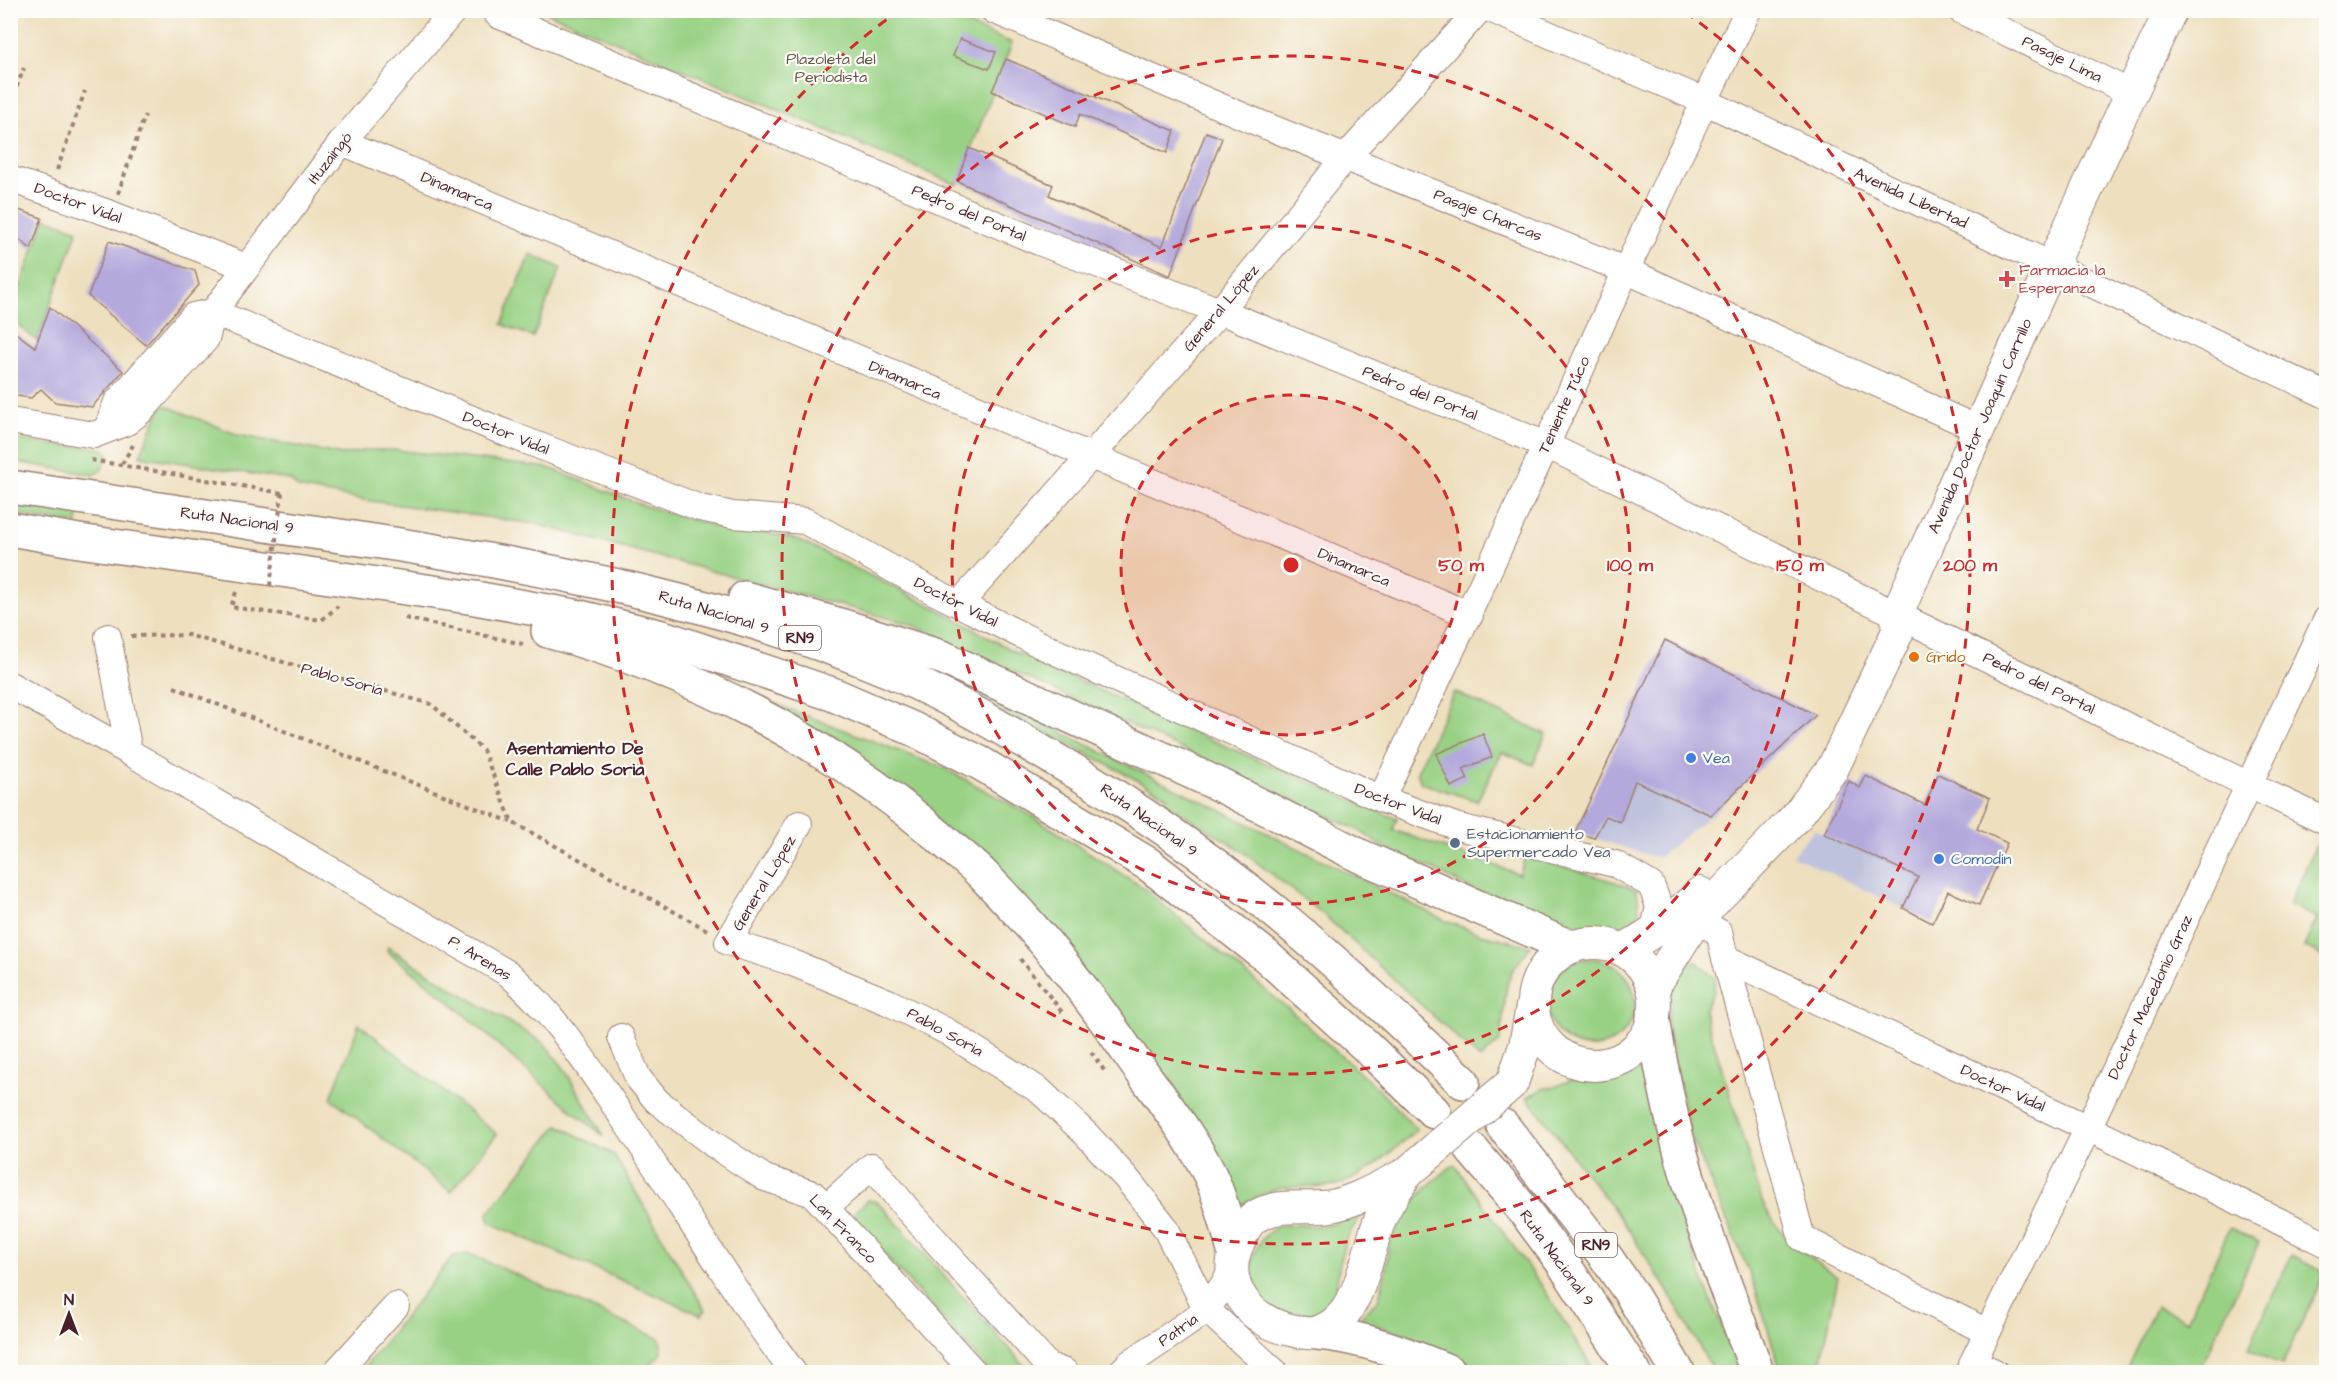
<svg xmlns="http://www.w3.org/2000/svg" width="2337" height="1383" viewBox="0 0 2337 1383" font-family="'Architects Daughter',sans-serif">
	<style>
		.industrial { fill: #bfc2dd }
		.green { fill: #99d184; stroke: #727858; stroke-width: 1.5 }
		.building { fill: #b4a9dc }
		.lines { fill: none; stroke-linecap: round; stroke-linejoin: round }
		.minor-casing { stroke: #9c7f74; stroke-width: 28 }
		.major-casing { stroke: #9c7f74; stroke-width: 34 }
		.highway-casing { stroke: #9c7f74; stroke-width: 36 }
		.path { stroke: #9c7f74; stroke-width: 4; stroke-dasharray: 4.5 4.5; stroke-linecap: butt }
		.minor { stroke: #fff; stroke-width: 26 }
		.major { stroke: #fff; stroke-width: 32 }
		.highway { stroke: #fff; stroke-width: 33 }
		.major-bridge-casing { stroke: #9c7f74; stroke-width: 34; stroke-linecap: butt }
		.path-bridge { stroke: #9c7f74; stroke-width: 4; stroke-dasharray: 4.5 4.5; stroke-linecap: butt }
		.major-bridge { stroke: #fff; stroke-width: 32 }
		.ring { fill: none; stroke: #d62828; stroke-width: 3; stroke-dasharray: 10 8 }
		.health-dot { fill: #e0444e; stroke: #fdfcf7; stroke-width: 2 }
		.food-dot { fill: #e8710a; stroke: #fdfcf7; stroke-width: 2 }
		.shop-dot { fill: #3f7fe0; stroke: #fdfcf7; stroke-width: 2 }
		.service-dot { fill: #5c6f8a; stroke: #fdfcf7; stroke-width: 2 }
		.labels { text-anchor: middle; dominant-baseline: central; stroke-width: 4.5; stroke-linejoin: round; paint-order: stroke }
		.shield { fill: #fdfcf7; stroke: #806168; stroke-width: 1.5 }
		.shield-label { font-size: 15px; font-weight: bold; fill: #4a1f2b }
		.park-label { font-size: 16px; fill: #625446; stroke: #fdfcf7 }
		.street-label { font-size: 16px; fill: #4a1f2b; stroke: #fdfcf7 }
		.health-label { font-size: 16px; fill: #be3a42; stroke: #fdfcf7; text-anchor: start }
		.food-label { font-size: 16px; fill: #c56008; stroke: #fdfcf7; text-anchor: start }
		.shop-label { font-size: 16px; fill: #366cbe; stroke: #fdfcf7; text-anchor: start }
		.service-label { font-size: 16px; fill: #4e5e75; stroke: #fdfcf7; text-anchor: start }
		.neighbourhood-label { font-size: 18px; font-weight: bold; fill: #4a1f2b; stroke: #fdfcf7 }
		.centre { fill: #d62828; stroke: #fdfcf7; stroke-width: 3 }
		.ring-label { font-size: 18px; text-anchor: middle; font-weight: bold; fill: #d62828; stroke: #fdfcf7; stroke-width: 4.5; stroke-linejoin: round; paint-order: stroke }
	</style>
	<rect width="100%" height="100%" fill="#fdfcf7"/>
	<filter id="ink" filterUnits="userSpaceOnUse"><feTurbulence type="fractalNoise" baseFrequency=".0167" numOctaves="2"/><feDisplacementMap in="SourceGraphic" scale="12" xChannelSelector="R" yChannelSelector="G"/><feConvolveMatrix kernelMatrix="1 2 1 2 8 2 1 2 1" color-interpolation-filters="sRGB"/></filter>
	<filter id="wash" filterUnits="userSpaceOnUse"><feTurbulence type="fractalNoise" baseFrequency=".008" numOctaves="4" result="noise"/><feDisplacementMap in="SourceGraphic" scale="24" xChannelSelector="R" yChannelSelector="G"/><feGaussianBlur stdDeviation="1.35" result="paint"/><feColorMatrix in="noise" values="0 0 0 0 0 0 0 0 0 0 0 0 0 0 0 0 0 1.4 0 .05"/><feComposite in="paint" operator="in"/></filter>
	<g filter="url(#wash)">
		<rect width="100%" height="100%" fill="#eedfbe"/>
		<g class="industrial">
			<path d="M1635 781 1711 815 1658 858 1594 838 1606 816 1620 822Z"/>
			<path d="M1814 829 1918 877 1903 908 1792 855Z"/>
		</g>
		<g class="green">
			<path d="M543 11H934L1012 43 957 185Z"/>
			<path d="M45 218 78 230 37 341 11 319V313Z"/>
			<path d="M530 254 561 268 533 337 502 324Z"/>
			<path d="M164 405 238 435 343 455 368 450H396L549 468 642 505 717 527 774 534 798 540 936 608 1015 652 1197 734 1397 819 1393 830 1519 874 1526 856 1615 882 1637 890 1639 911 1635 918 1624 926 1607 927 1557 924 1516 913 1431 868 1391 852 1358 830 910 624 536 524 364 500 298 488 290 480 140 456 159 411Z"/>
			<path d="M10 438 55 445 102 448 109 454 102 469 94 475 11 461Z"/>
			<path d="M11 503 78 513 77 524 11 514Z"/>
			<path d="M965 690 996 701 1063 733 1446 921 1481 934 1531 946 1512 971 1507 984 1500 1041 1480 1059 1324 915 1241 850 1166 803 1167 796 1054 736 981 702Z"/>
			<path d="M1454 692 1546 734 1533 765 1502 752 1477 801 1421 783 1417 772Z"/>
			<path d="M747 693 946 769 1034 817 1142 887 1292 1012 1380 1091 1417 1130C1394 1149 1372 1172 1343 1183 1324 1190 1303 1184 1284 1188 1265 1191 1250 1200 1234 1210L1076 963Z"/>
			<path d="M2317 843 2326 848V958L2304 947 2317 918 2289 905Z"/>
			<path d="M388 947 452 988 544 1043 563 1067 604 1136 570 1109 448 1000 387 951Z"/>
			<circle cx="1591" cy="1003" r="44"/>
			<path d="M1697 962 1715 978 1714 991 1704 1010 1762 1201C1777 1235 1808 1257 1838 1277L1821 1364 1823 1372H1781L1754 1284 1689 1131 1667 1024 1671 1004V986L1686 964Z"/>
			<path d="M359 1024 497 1134 451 1192 331 1098Z"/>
			<path d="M1644 1068C1654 1171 1703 1275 1739 1372H1714L1670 1295 1623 1221 1527 1097 1545 1088 1557 1086 1571 1080 1608 1079Z"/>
			<path d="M558 1125 614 1155 705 1310 701 1315 490 1223 488 1213Z"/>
			<path d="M1454 1164 1542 1286 1595 1372H1473L1411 1336 1357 1320 1378 1300 1385 1275 1391 1227 1429 1185Z"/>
			<path d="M868 1200 878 1202 1030 1372H990L855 1222 854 1213Z"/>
			<path d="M1370 1203C1361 1216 1349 1230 1344 1246 1333 1280 1345 1310 1298 1319 1291 1320 1284 1315 1278 1311 1273 1309 1265 1306 1262 1303 1243 1284 1251 1248 1268 1233 1284 1218 1311 1229 1330 1225 1344 1221 1358 1210 1370 1203Z"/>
			<path d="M2230 1228 2259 1242 2199 1372H2125L2156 1306 2187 1320Z"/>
			<path d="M470 1254 660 1339 662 1353 642 1372H361L453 1256Z"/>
			<path d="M2291 1256 2325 1272 2282 1365 2248 1349Z"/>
		</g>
		<g id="blocks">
			<g class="building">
				<path d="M960 39 996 52 989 69 953 56Z"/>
				<path d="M1006 59 1175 131 1167 153 1080 114 1075 127 992 91Z"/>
				<path d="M1206 132 1222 138 1170 276 957 181 969 148 1053 185 1049 195 1162 247Z"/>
				<path d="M10 207 42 218 31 249 10 232Z"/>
				<path d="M109 241 195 271 199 285 146 345 88 296Z"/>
				<path d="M50 307 123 371 92 407 55 402 41 389 31 398 10 395V329L35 347Z"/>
				<path d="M1665 640 1816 715 1711 815 1635 781 1620 822 1606 816 1594 838 1575 832Z"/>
				<path d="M1483 734 1492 757 1463 769 1468 779 1451 787 1436 754Z"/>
				<path d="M1938 774 1990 798 1977 829 2007 843 1979 905 1948 891 1932 923 1903 908 1918 877 1824 834 1849 781 1860 788 1866 776 1925 805Z"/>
			</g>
		</g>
	</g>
	<g filter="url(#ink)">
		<use href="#blocks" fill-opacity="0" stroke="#9c7f74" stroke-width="1.5"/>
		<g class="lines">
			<defs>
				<g id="minor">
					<path d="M494 10 498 15 1039 242 1220 311 1546 445 2249 785 2326 821"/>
					<path d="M993 10 1259 123 1625 270 1978 429"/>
					<path d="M1492 10 1704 101 2326 395"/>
					<path d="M1960 10 2131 93"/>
					<path d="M342 142 1470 615"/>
					<path d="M10 179 111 214 246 267"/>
					<path d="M213 312 506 433 700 508 733 515 805 521 929 589 1045 647 1381 799 1458 827 1615 864 1651 885 1659 906 1653 933"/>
					<path d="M10 421 94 435 127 422 142 410 206 339 213 312 342 142 454 10"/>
					<path d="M107 429 117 402 193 316 213 312"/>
					<path d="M960 603 1220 311 1345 158 1479 10"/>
					<path d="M108 637 129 752 509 974C557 1017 584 1060 619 1112 678 1198 731 1289 793 1372"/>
					<path d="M10 685 129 752"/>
					<path d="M1381 799C1507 538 1622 272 1748 10"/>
					<path d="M799 824 728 942 788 961 888 1002 946 1031 1040 1091 1087 1135 1127 1179 1165 1227 1207 1310 1275 1372"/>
					<path d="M1695 921 1719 932 1725 958 2088 1128 2326 1244"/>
					<path d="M1725 958 1802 1238 1987 1332"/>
					<path d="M621 1037 638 1078 657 1101 713 1144 765 1178 813 1194 974 1372"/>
					<path d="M826 1207 872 1166 908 1210 1048 1366 1065 1372"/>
					<path d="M1973 1362 1995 1372"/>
					<path d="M336 1372 396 1306"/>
					<path d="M1121 1372 1130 1363 1207 1310 1232 1271"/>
					<path d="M1968 1372 2088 1128 2326 620"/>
				</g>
				<g id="major">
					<circle cx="1594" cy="1004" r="61"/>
					<path d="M1623 950C1651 934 1677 917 1700 893"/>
					<path d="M1653 988 1695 921 1796 817 1833 768 1898 631 1897 614C1986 412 2075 210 2171 10"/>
					<path d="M1512 1083 1525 1046 1532 1006"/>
					<path d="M1406 1174C1398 1188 1387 1202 1381 1217 1365 1254 1362 1318 1318 1332 1310 1335 1299 1332 1291 1330 1251 1322 1219 1285 1238 1244 1242 1234 1246 1223 1255 1217 1278 1202 1306 1210 1331 1206 1357 1201 1383 1185 1406 1174Z"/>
				</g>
				<g id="highway">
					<path d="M10 487C139 506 267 524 394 544 562 571 730 604 887 670 940 692 989 720 1037 749 1126 800 1211 858 1290 924 1350 974 1407 1028 1463 1082"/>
					<path d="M10 529 79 541 475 598 580 617 662 637 832 694 913 729 980 763 1148 864 1265 955 1366 1046 1434 1112"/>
					<path d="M745 598 840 625 944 658 1224 787 1360 856 1570 947"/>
					<path d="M548 631C690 670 829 742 942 839 956 852 972 863 985 877 1041 933 1090 996 1134 1061 1160 1097 1189 1133 1209 1173 1221 1198 1227 1225 1234 1251"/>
					<path d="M1653 1017C1659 1056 1666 1095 1676 1134 1695 1213 1730 1295 1757 1372"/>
					<path d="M1503 1126 1605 1256 1630 1292 1678 1372"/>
					<path d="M1472 1150 1526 1213 1563 1263 1634 1372"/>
					<path d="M1317 1333C1364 1337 1407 1354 1450 1372"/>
				</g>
			</defs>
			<use href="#minor" class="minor-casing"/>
			<use href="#major" class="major-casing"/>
			<use href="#highway" class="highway-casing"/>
			<g class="path">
				<path d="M10 104 24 68"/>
				<path d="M57 170 85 91"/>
				<path d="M118 194 145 115"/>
				<path d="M91 460 282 493"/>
				<path d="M122 464 133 445"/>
				<path d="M236 592 231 607 322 620 338 606"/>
				<path d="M405 618 523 644"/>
				<path d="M131 636 188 635 431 704 483 750 512 822 709 931"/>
				<path d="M174 687 511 822"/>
				<path d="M1020 959 1062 1012"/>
				<path d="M1091 1052 1106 1073"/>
			</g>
			<use href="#minor" class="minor"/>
			<use href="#major" class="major"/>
			<use href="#highway" class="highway"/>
			<defs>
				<path id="major-bridge" d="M1406 1174 1512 1083"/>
			</defs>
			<use href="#major-bridge" class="major-bridge-casing"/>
			<path class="path-bridge" d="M270 586 282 493"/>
			<use href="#major-bridge" class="major-bridge"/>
		</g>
	</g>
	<circle cx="1291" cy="565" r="170" fill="#d62828" fill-opacity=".12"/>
	<g class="ring">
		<circle cx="1291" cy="565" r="170"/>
		<circle cx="1291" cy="565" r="339"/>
		<circle cx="1291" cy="565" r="509"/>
		<path d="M1685 12A679 679 0 1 1 897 12"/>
	</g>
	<path class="health-dot" d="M2004 270h6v6h6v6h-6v6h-6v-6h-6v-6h6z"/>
	<circle class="food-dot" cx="1914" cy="657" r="6"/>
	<g class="shop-dot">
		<circle cx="1691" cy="758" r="6"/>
		<circle cx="1939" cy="859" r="6"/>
	</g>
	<circle class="service-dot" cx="1455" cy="843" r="6"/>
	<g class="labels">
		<g class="shield">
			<rect x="779" y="626" width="42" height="24" rx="4.5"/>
			<rect x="1575" y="1233" width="42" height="24" rx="4.5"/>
		</g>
		<g class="shield-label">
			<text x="800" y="638">RN9</text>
			<text x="1596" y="1245">RN9</text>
		</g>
		<g class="park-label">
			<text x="831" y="59">Plazoleta del<tspan x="831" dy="18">Periodista</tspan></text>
		</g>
		<g class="street-label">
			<text transform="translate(2062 59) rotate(26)">Pasaje Lima</text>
			<text transform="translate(330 158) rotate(-52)">Ituzaingó</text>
			<text transform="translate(457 191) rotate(23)">Dinamarca</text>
			<text transform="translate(1911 198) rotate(25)">Avenida Libertad</text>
			<text transform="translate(78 203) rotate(20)">Doctor Vidal</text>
			<text transform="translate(969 213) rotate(23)">Pedro del Portal</text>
			<text transform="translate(1488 215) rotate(22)">Pasaje Charcas</text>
			<text transform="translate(1221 308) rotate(-50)">General López</text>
			<text transform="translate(905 380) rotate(23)">Dinamarca</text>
			<text transform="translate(1420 393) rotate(22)">Pedro del Portal</text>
			<text transform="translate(1564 405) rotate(-66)">Teniente Tuco</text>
			<text transform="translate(1980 426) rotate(-66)">Avenida Doctor Joaquín Carrillo</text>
			<text transform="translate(506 433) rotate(22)">Doctor Vidal</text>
			<text transform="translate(237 520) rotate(8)">Ruta Nacional 9</text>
			<text transform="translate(1354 567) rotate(23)">Dinamarca</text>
			<text transform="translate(956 602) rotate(27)">Doctor Vidal</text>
			<text transform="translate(714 612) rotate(17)">Ruta Nacional 9</text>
			<text transform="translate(342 679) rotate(16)">Pablo Soria</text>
			<text transform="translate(2039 683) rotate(26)">Pedro del Portal</text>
			<text transform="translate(1398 804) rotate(21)">Doctor Vidal</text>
			<text transform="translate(1149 820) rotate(35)">Ruta Nacional 9</text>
			<text transform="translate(764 883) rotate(-59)">General López</text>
			<text transform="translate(480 958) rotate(32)">P. Arenas</text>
			<text transform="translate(2150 997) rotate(-65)">Doctor Macedonio Graz</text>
			<text transform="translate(945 1032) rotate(29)">Pablo Soria</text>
			<text transform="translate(2003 1088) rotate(25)">Doctor Vidal</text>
			<text transform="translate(843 1229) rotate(46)">Lan Franco</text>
			<text transform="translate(1557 1258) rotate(54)">Ruta Nacional 9</text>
			<text transform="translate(1178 1330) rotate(-35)">Patria</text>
		</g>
		<g class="health-label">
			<text x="2019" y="270">Farmacia la<tspan x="2019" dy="18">Esperanza</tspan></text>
		</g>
		<g class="food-label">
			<text x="1926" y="657">Grido</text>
		</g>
		<g class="shop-label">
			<text x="1703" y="758">Vea</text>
			<text x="1951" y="859">Comodín</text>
		</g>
		<g class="service-label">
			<text x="1467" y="834">Estacionamiento<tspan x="1467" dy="18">Supermercado Vea</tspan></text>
		</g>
		<g class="neighbourhood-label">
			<text x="575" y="748">Asentamiento De<tspan x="575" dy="21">Calle Pablo Soria</tspan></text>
		</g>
	</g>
	<circle cx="1291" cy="565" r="9" class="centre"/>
	<g class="ring-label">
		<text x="1461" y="571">50 m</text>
		<text x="1630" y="571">100 m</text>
		<text x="1800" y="571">150 m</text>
		<text x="1970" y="571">200 m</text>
	</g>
	<rect width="2337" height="1383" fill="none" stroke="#fdfcf7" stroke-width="36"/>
	<g transform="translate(69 1314)" stroke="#fdfcf7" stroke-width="4.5" paint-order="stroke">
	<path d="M0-4.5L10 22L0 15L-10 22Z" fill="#4a1f2b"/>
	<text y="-9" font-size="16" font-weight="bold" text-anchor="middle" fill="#4a1f2b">N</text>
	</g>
</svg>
